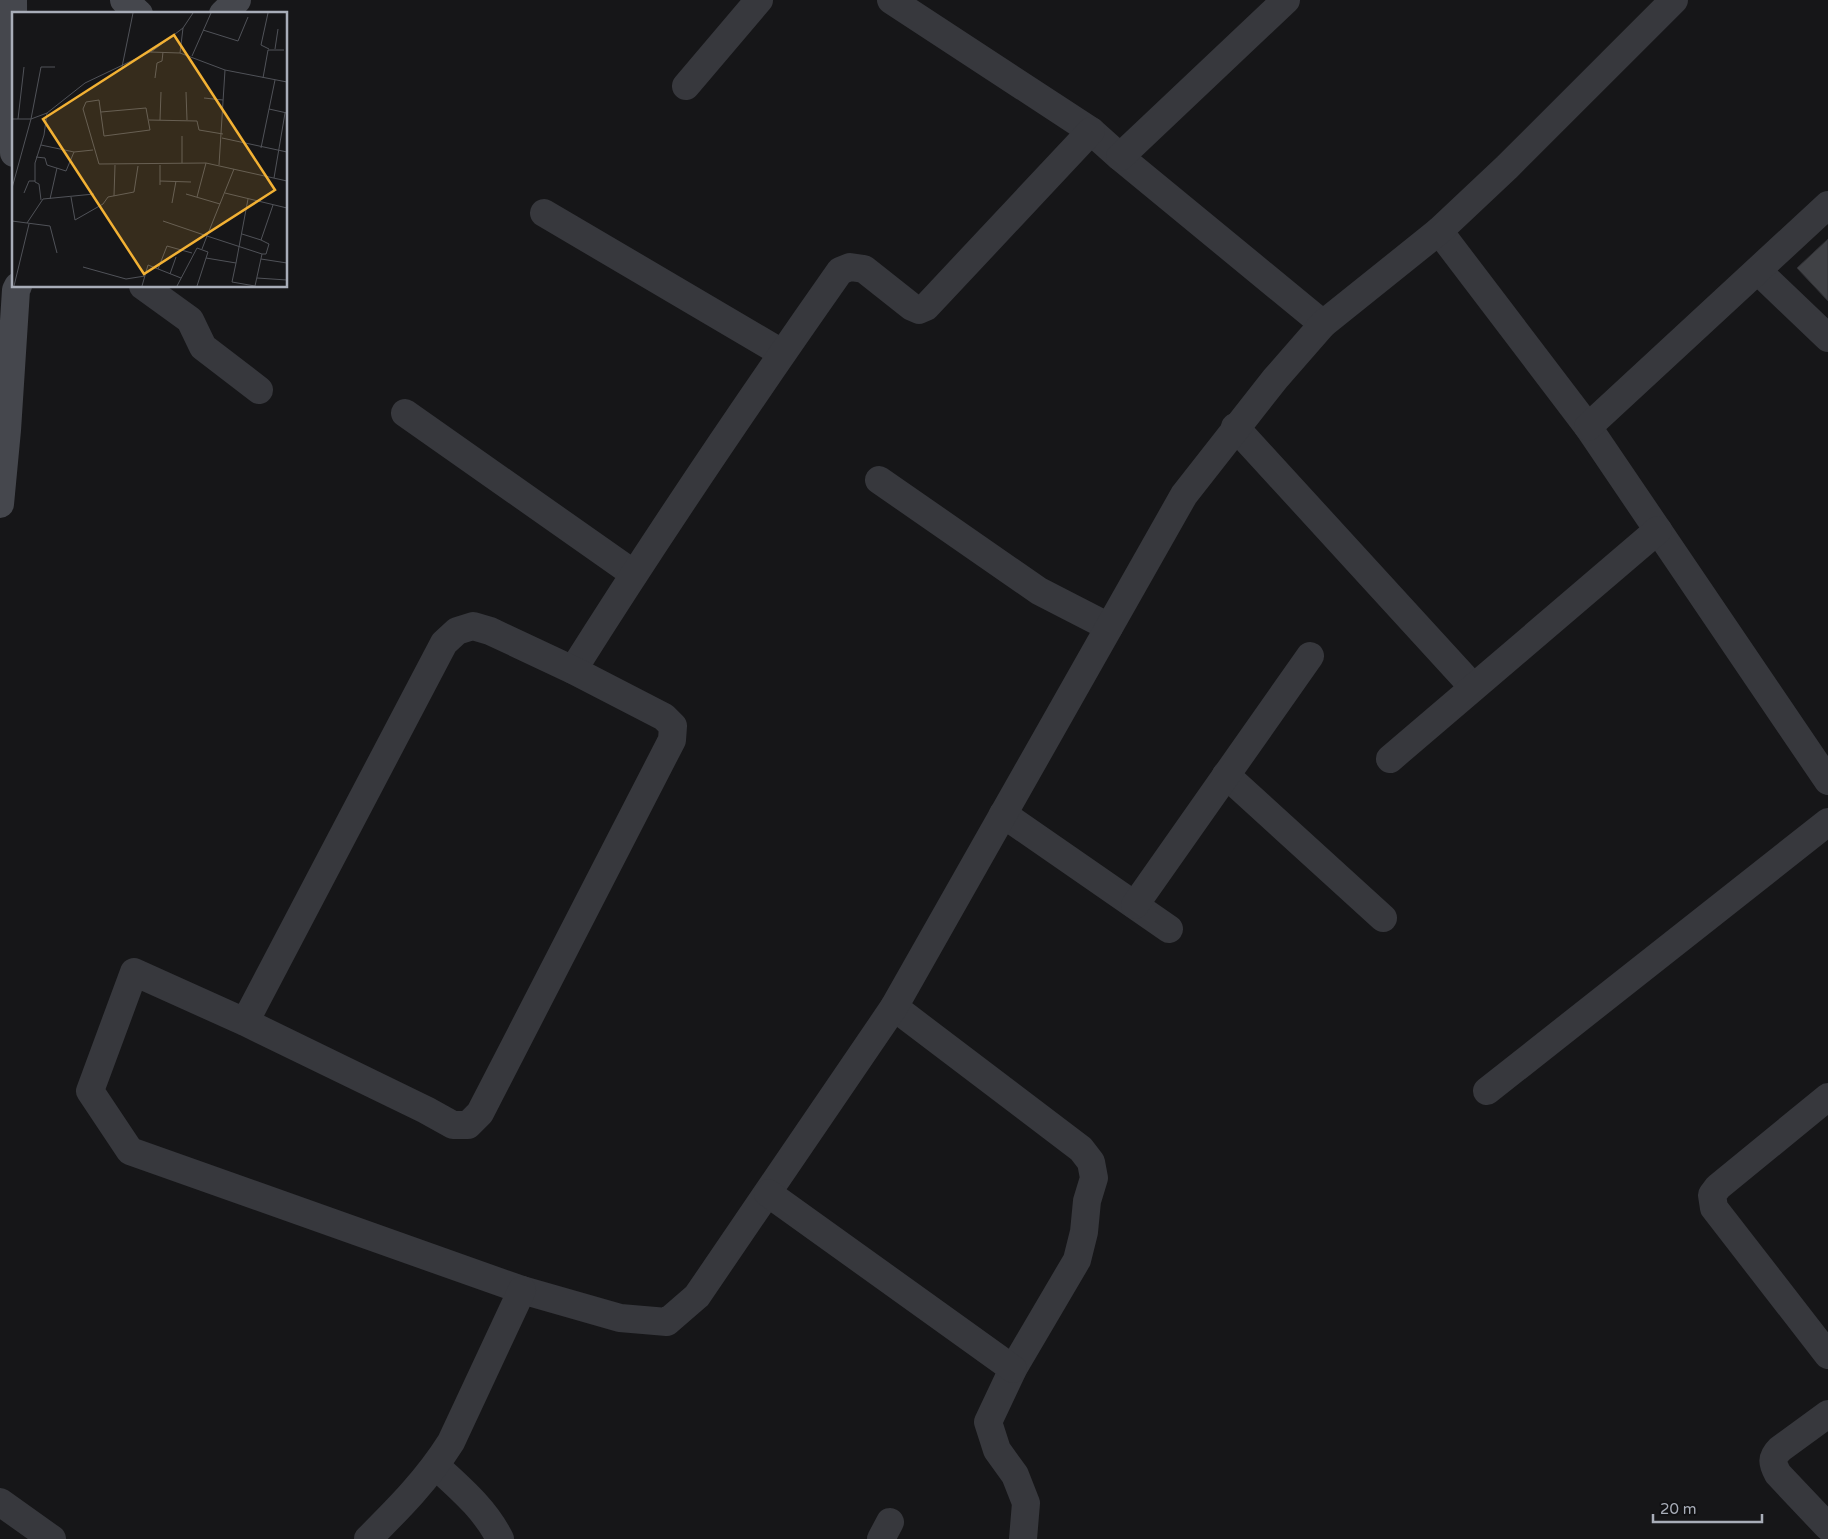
<svg xmlns="http://www.w3.org/2000/svg" width="1828" height="1539" viewBox="0 0 1828 1539" font-family="'Varela Round',sans-serif">
	<style>
		.building { fill: #404145; stroke: #303034 }
		.lines { fill: none; stroke-linecap: round; stroke-linejoin: round }
		.street { stroke: #37383d; stroke-width: 28 }
		.secondary { stroke: #45474d; stroke-width: 28 }
		.inset-road { fill: none; stroke: #505258; stroke-width: 1 }
		.view { fill: #f2b134; fill-opacity: 0.15; stroke: #f2b134; stroke-width: 2.5 }
		.inset-edge { fill: none; stroke: #a8adb8; stroke-width: 2.5 }
	</style>
	<rect width="100%" height="100%" fill="#161618"/>
	<path class="building" d="M1828 239V301L1797 268Z"/>
	<g class="lines">
		<g class="street">
			<path d="M891 0 1091 131 1120 157 1323 324"/>
			<path d="M686 86 759 0"/>
			<path d="M1120 157 1286 0"/>
			<path d="M544 213 782 353"/>
			<path d="M1439 231 1588 427 1828 781"/>
			<path d="M1758 271 1828 338"/>
			<path d="M143 286 190 320 203 347 259 390"/>
			<path d="M405 413 634 574"/>
			<path d="M1235 427 1473 687"/>
			<path d="M1588 427 1828 205"/>
			<path d="M879 480 1039 591 1109 627"/>
			<path d="M573 670C658 535 748 402 840 271L850 267 864 269 912 307 919 310 926 307 1091 131"/>
			<path d="M1390 759 1658 530"/>
			<path d="M1226 775 1383 918"/>
			<path d="M1003 814 1169 929"/>
			<path d="M1135 905 1310 656"/>
			<path d="M894 1007 1081 1149 1091 1162 1094 1178 1087 1201 1084 1232 1077 1260 1013 1369 988 1422 997 1450 1015 1475 1026 1503 1023 1539"/>
			<path d="M245 1022 444 643 457 631 473 626 490 631 573 670 664 717 673 726 672 740 480 1113 468 1125H453L426 1110 245 1022 134 972 90 1091 130 1151 522 1290 620 1318 667 1322 697 1296 894 1007 1184 495 1275 379 1323 324 1439 231 1507 167 1674 0"/>
			<path d="M1487 1091 1828 822"/>
			<path d="M1828 1097 1718 1187 1712 1195 1714 1208 1828 1355"/>
			<path d="M768 1193 1013 1369"/>
			<path d="M1828 1414 1780 1449C1771 1458 1772 1463 1778 1474L1828 1527"/>
			<path d="M436 1466C460 1488 485 1509 500 1539"/>
			<path d="M0 1502 52 1539"/>
			<path d="M368 1539C399 1508 427 1480 451 1442L522 1290"/>
			<path d="M881 1539 890 1522"/>
		</g>
		<g class="secondary">
			<path d="M13 0 14 153"/>
			<path d="M124 0 139 14"/>
			<path d="M223 14 237 0"/>
			<path d="M0 504 7 430 16 290 18 286"/>
		</g>
	</g>
	<g transform="translate(12 12)">
		<rect width="275" height="275" fill="#161618"/>
		<path class="inset-road" d="M256 1 249 33 257 37M191 18 226 29 236 5M263 37 266 17M139 40 171 16M168 41 213 58 275 70M180 44 199 1M110 55 121 1M143 66 145 51 150 49 151 40M251 66 256 38H272M174 80 175 108M192 86 211 88M257 97 275 101M89 100 134 96 138 118 92 124 87 88 74 90 71 97 87 152 194 151 275 169M0 107H19L29 55H43M6 107 12 55M137 108 185 109 187 118 211 122M148 108 149 80M170 124V151M210 126 275 140M29 133 62 140 81 138M249 136 263 68M24 145 33 146 35 153 54 159 62 140M207 153 213 58M262 166 273 101M148 169 179 170M148 173V153M0 176 19 107 35 101 73 71 138 40 168 41 171 16 181 1M12 181 17 169H23M213 181 275 196M174 182 208 192M102 184 103 153M59 185 63 208 91 192 96 185 122 180 126 154M185 185 194 151M38 187 45 156M29 188 27 172 23 170V151L32 123 35 101M160 191 164 169M0 209 15 211 31 187 82 182M151 209 195 224 222 157M15 211 38 214 45 241M230 222 249 228 261 193M249 228 257 232 254 242H250M190 237 195 224 250 242 243 274M194 246 224 251 236 187M249 247 275 251M224 251 220 270 243 274M71 255 114 267 133 264M146 257 155 234 180 241M158 262 164 245M245 266 275 268M2 274 17 212M130 274 136 253 169 266M165 274 185 236 196 240 185 274"/>
		<path class="view" d="M162 23 263 178 132 262 31 107Z"/>
		<rect width="275" height="275" class="inset-edge"/>
	</g>
	<path d="M1653 1514v8h109v-8" fill="none" stroke="#a8adb8" stroke-width="2.5"/>
	<text x="1660" y="1514" font-size="15" fill="#a8adb8" stroke="#111113" stroke-width="4" paint-order="stroke">20 m</text>
</svg>
